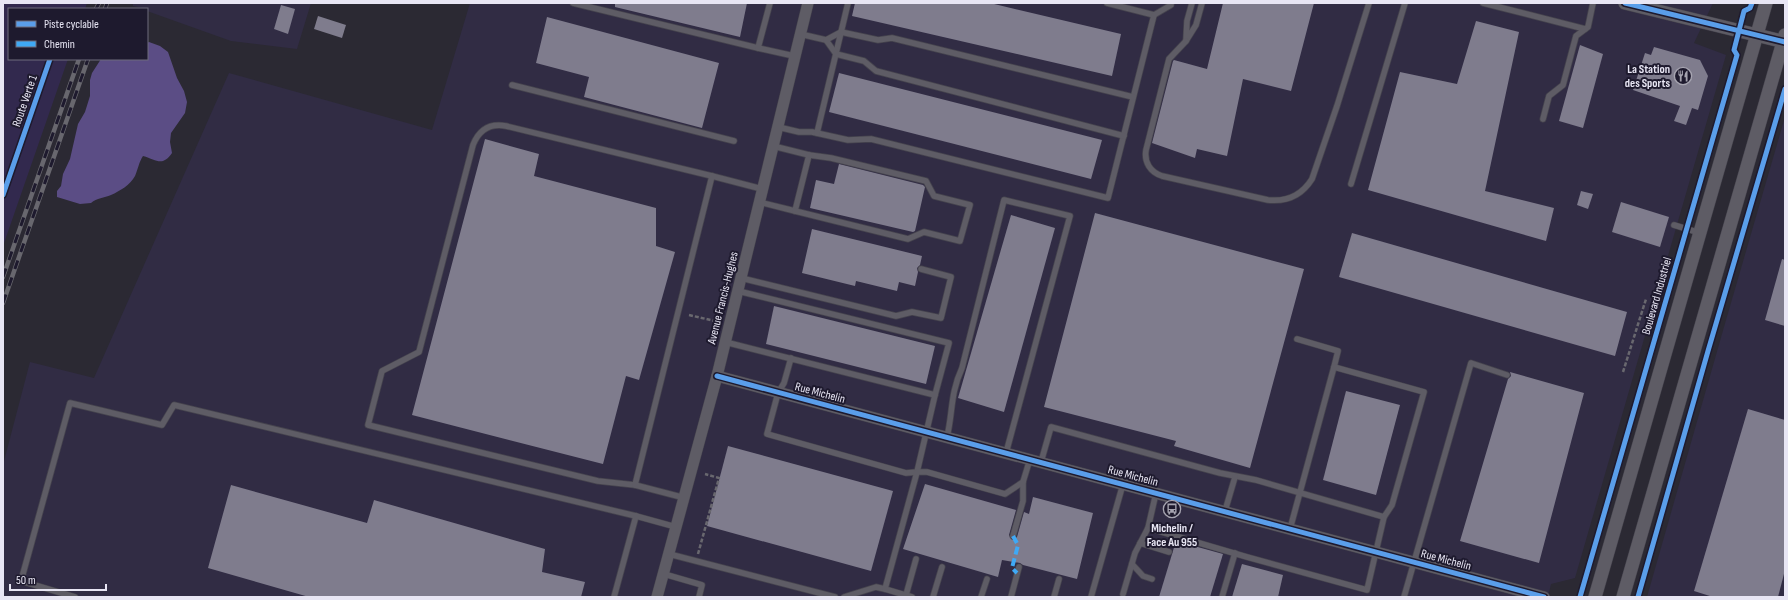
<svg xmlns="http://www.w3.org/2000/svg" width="1788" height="600" viewBox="0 0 1788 600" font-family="'Sofia Sans Condensed',sans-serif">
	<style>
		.built { fill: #312c44 }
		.green { fill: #32294e }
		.forest { fill: #5b4d85 }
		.building { fill: #7f7c8d }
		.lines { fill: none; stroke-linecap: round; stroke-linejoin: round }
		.service-casing { stroke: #46444e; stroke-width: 7 }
		.minor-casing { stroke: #46444e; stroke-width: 12 }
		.tertiary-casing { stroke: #46444e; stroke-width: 14 }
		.path { stroke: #69686f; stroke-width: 2.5; stroke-dasharray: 4 2; stroke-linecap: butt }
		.service { stroke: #5e5c65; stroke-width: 5.5 }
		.minor { stroke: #5e5c65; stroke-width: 11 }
		.tertiary { stroke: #5e5c65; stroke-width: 13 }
		.rail-casing { stroke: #68676e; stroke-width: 4.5 }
		.rail { stroke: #1e1a2e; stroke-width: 3; stroke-dasharray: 9; stroke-linecap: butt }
		.quiet { stroke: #3fa9f5; stroke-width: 4; stroke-dasharray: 8 4; stroke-linecap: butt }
		.cycleway-casing { stroke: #1e1a2e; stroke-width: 8 }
		.cycleway { stroke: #5a9eea; stroke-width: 5 }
		.labels { text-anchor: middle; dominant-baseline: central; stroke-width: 4; stroke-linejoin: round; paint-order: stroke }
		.poi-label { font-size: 12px; font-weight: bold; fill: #e8e6f4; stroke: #1e1a2e; text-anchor: end }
		.street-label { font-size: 12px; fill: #e8e6f4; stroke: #1e1a2e }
	</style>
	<rect width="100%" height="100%" fill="#2b2933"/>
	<g class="built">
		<path d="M133 3H311L297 49 231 41 147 11V9L133 6Z"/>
		<path d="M470 3H1713L1694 43 1726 55 1575 578 1551 584 1548 597H3V465L30 362 94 378 229 73 432 130Z"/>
		<path d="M1785 117V597H1647L1724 327Z"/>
	</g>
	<path class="green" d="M3 3H87L85 9H9V59H68L3 246Z"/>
	<path class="forest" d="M149 42 160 46 168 52 177 78 184 91 187 102 185 113 171 133 170 142 172 153C162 167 157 160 143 156 139 162 138 169 135 176 130 185 120 191 111 195 104 198 97 198 91 203L80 204 57 197V191L61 186 63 174 70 159 78 124 85 112 90 96V80L92 73 101 59H147V43Z"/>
	<g class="building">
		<path d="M615 3H747L740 37 615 7Z"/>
		<path d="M855 3H990L1121 34 1112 76 852 16Z"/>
		<path d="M1223 3H1314L1291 91 1243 79 1227 156 1197 149 1195 158 1152 143 1173 61 1174 60 1207 69Z"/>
		<path d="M281 5 295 9 288 34 274 29Z"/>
		<path d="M318 16 346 25 342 38 314 29Z"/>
		<path d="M547 17 719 63 702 128 584 97 589 77 536 63Z"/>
		<path d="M1476 21 1519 32 1485 191 1554 208 1546 241 1368 190 1400 72 1457 84Z"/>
		<path d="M1580 45 1603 54 1583 128 1559 121Z"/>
		<path d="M1654 47 1700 60 1708 76 1698 110 1692 108 1686 125 1674 121 1680 106 1633 90 1645 53 1651 55Z"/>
		<path d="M839 73 1102 140 1091 179 829 112Z"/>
		<path d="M485 139 539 154 534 176 656 208V246L675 252 639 380 626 376 603 464 412 415Z"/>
		<path d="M839 164 923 185 925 187 915 231 913 232 810 208 816 180 834 184Z"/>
		<path d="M1581 191 1593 194 1588 209 1577 205Z"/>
		<path d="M1621 202 1669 217 1660 247 1612 232Z"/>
		<path d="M1095 213 1304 269 1250 468 1174 446 1176 441 1044 407Z"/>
		<path d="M1011 215 1055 228 1004 412 958 398Z"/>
		<path d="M812 229 922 256 920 265 917 268 918 272 915 286 899 282 897 291 856 281 855 286 802 273Z"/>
		<path d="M1352 233 1627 312 1615 356 1339 277Z"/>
		<path d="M1782 259 1785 260V326L1765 320Z"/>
		<path d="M774 306 935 346 926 384 766 344Z"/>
		<path d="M1510 372 1584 393 1539 563 1460 541 1508 379 1511 376Z"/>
		<path d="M1346 391 1400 405 1376 495 1323 480Z"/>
		<path d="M1748 409 1785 420V570L1778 597H1713L1694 591Z"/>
		<path d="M728 446 893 491 871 571 707 526Z"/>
		<path d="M925 484 1016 510 1009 535 1012 540 1017 537 1024 512 1029 514 1033 497 1093 513 1077 579 1023 565 1020 563 1002 560 998 577 903 549Z"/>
		<path d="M231 485 367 523 374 500 545 549 542 572 585 582 581 597H309L208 568Z"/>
		<path d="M1176 541 1223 554 1210 597H1159Z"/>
		<path d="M1242 564 1283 575 1278 597H1232Z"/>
	</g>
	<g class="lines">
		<defs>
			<g id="service">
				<path d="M573 3 758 48"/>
				<path d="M770 3 758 48 794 56"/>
				<path d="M1107 3 1154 15"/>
				<path d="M1192 3 1187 21 1186 41 1196 25 1202 3"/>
				<path d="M1483 3 1585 29"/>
				<path d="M800 34 826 40"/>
				<path d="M1186 41 1169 59 1146 150C1144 162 1150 172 1162 176L1268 200C1287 202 1302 195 1312 179L1337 106 1369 3"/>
				<path d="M512 85 734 141"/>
				<path d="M1543 119 1549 96 1563 85 1576 36 1588 27 1593 3"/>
				<path d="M778 127 799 132H812L848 140 871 139 1108 198 1154 15 1171 5V3"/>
				<path d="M817 133 848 3"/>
				<path d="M1124 136 876 71 864 61 836 54 826 40 841 32 878 40 892 38 1133 97"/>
				<path d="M1351 184 1405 3"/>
				<path d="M759 202 795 211 809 155 773 146"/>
				<path d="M795 211 908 239 924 232 960 241 970 205 934 196 926 181 831 158 809 155"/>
				<path d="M1674 225 1700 233"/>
				<path d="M741 278 896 316 912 312 941 318 951 277 921 269"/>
				<path d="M738 291 949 343 935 395"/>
				<path d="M1297 339 1338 351 1334 367"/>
				<path d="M725 342 935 395 917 472 906 473 767 434 778 393 784 383 791 358"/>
				<path d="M947 437C953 412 950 394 962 368L1004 200 1070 216 1006 453"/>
				<path d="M1041 462 1051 427 1220 473 1256 480 1384 517 1392 505 1424 392 1334 367 1290 529"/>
				<path d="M635 485 598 481 368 425 382 371 419 352 473 145C479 130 490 123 506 126L712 176"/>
				<path d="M1156 493 1148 528 1247 557 1367 590 1384 517"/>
				<path d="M685 498 635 485 712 176 762 189"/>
				<path d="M1225 511 1235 477"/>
				<path d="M1013 536 1023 501V482"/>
				<path d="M1140 543 1169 552"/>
				<path d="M669 554 835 597"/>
				<path d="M1132 564 1143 576 1152 579"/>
				<path d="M664 574 702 585 699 597"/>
				<path d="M1123 594 1135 553 1148 528"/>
				<path d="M906 595 916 559"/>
				<path d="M75 597 21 581 70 403 162 425 174 405 636 516"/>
				<path d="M614 597 636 516 676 527"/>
				<path d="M844 597 876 587 885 589"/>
				<path d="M912 597 885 589 917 472H927L1005 494 1023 482 1030 459"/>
				<path d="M933 597 942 567"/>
				<path d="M981 597 987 579"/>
				<path d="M1011 597 1019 567"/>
				<path d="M1054 597 1059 579"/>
				<path d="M1091 597 1123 484"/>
				<path d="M1222 597 1235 553"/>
				<path d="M1404 597 1471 363 1507 375"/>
			</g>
			<g id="minor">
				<path d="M717 376 1544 597"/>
				<path d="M657 597 717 376 808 3"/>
			</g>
			<g id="tertiary">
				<path d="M1625 3 1785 42"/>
				<path d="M1595 597 1766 3"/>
				<path d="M1623 597 1785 35"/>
			</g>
		</defs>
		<use href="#service" class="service-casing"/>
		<use href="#minor" class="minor-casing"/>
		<use href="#tertiary" class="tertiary-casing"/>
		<g class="path">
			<path d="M689 315 719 322"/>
			<path d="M1623 372 1646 299"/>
			<path d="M698 554 719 478 705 474"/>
		</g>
		<use href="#service" class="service"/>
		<use href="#minor" class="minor"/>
		<use href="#tertiary" class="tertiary"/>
		<defs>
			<g id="rail">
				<path d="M96 9 99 3"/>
				<path d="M105 9 107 3"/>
				<path d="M3 277 79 59"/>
				<path d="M3 303 88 59"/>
			</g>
		</defs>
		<use href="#rail" class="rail-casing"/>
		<use href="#rail" class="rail"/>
		<path class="quiet" d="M1013 536 1018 545 1012 568 1017 573"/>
		<defs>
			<g id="cycleway">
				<path d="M1625 3 1785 42"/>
				<path d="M3 195 50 59"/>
				<path d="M717 376 1544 597"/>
				<path d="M1580 597 1737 55 1734 50 1744 11 1750 8 1752 3"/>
				<path d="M1638 597 1708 351 1785 89"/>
			</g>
		</defs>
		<use href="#cycleway" class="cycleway-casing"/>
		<use href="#cycleway" class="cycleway"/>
	</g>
	<defs>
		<symbol id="restaurant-ring" viewBox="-11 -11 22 22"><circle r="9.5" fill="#1e1a2e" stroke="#a6a4b0" stroke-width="1.5"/><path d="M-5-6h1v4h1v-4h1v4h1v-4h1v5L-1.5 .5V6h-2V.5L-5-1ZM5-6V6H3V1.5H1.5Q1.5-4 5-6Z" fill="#a6a4b0"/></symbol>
		<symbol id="bus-ring" viewBox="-11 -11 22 22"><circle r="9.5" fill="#1e1a2e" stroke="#a6a4b0" stroke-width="1.5"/><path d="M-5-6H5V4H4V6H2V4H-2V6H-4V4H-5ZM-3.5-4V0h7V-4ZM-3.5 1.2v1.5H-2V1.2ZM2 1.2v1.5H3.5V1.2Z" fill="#a6a4b0"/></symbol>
	</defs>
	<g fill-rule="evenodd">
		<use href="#restaurant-ring" x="1673" y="66" width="20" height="20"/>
		<use href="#bus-ring" x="1162" y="499" width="20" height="20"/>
	</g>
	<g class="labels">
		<g class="poi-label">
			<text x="1670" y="69">La Station<tspan x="1670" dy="14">des Sports</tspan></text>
			<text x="1172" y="528" text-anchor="middle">Michelin /<tspan x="1172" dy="14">Face Au 955</tspan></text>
		</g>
		<g class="street-label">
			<text transform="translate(25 101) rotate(-71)">Route Verte 1</text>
			<text transform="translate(1657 296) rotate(-74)">Boulevard Industriel</text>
			<text transform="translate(723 298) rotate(-76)">Avenue Francis-Hughes</text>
			<text transform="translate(820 393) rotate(15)">Rue Michelin</text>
			<text transform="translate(1133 476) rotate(15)">Rue Michelin</text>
			<text transform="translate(1446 560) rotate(15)">Rue Michelin</text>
		</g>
	</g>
	<rect width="1788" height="600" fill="none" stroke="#e8e6f4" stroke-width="8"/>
	<rect x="8" y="8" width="140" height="52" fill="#1e1a2e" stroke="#6f6c7d"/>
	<rect x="16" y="21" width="20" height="6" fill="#5a9eea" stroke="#6f6c7d"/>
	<text x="44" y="28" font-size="12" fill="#e8e6f4">Piste cyclable</text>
	<rect x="16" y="41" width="20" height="6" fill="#3fa9f5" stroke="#6f6c7d"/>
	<text x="44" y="48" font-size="12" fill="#e8e6f4">Chemin</text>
	<path d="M10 584v6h96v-6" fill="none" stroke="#e8e6f4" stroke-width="2"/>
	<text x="16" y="584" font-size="12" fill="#e8e6f4" stroke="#1e1a2e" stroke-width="3" paint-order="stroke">50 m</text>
</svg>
